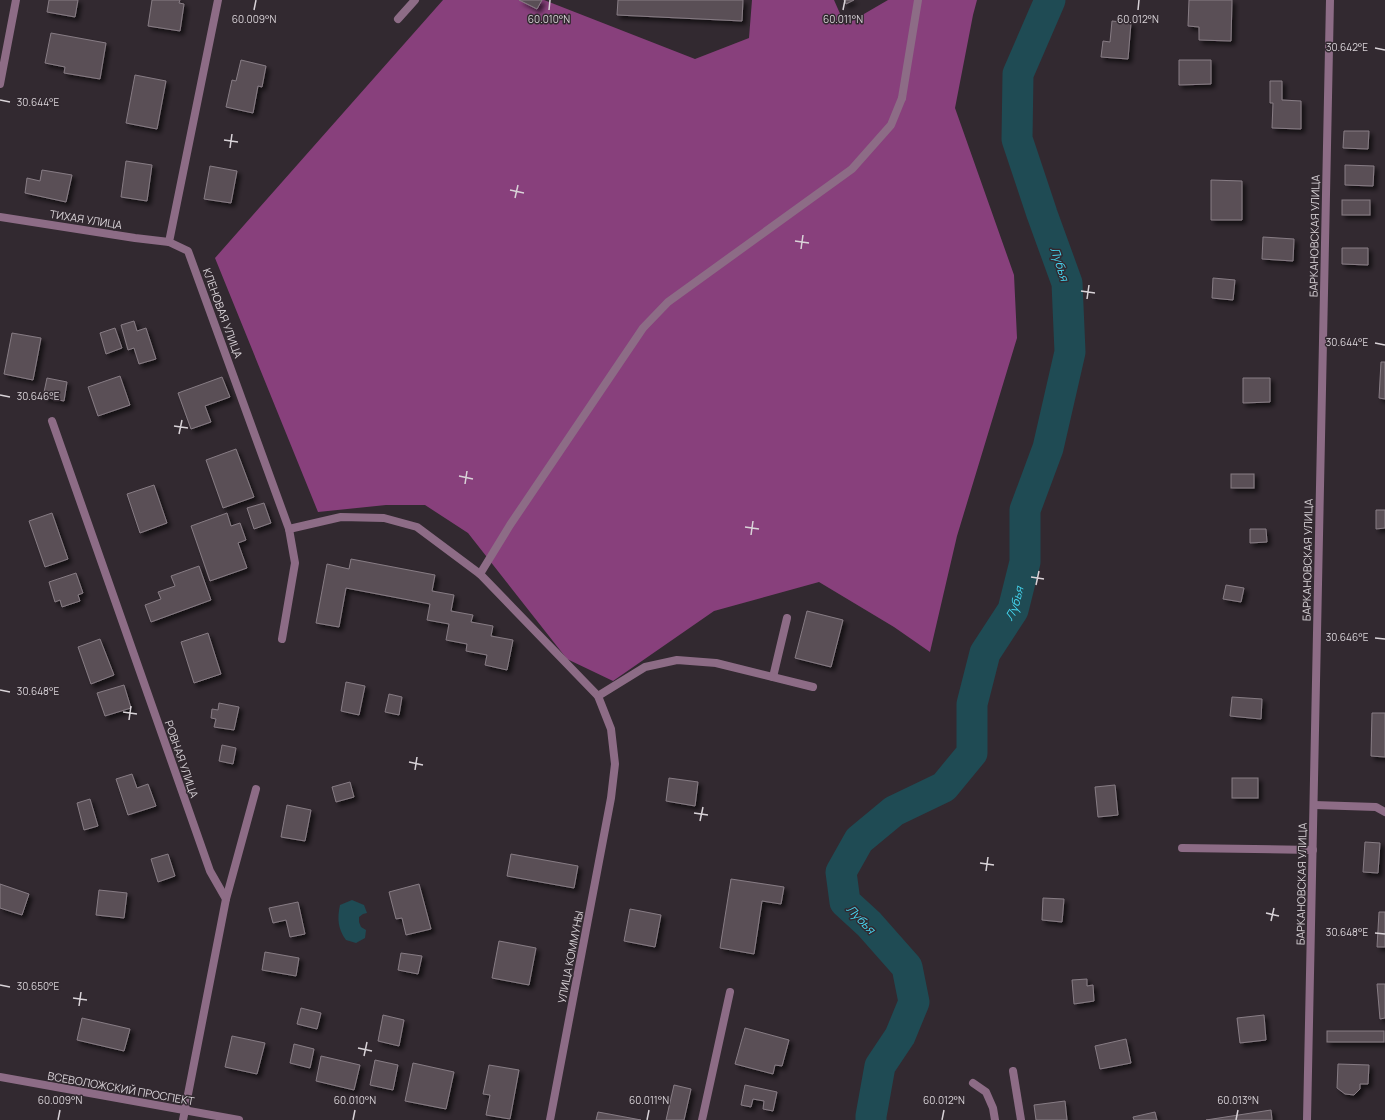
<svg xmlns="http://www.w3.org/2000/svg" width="1385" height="1120" viewBox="0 0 1385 1120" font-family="Manrope,sans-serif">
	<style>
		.forest { fill: #88407c }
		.water { fill: #1f4b54 }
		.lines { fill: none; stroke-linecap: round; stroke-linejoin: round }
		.river { stroke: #1f4b54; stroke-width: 31 }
		.building { fill: #5a5057; stroke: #877c84; filter: url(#shadow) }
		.lane { stroke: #8d6c86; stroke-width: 8 }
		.street { stroke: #8d6c86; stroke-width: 8 }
		.ticks { fill: none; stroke: #d9d3d8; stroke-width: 1.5 }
		.labels { text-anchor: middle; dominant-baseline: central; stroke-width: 3; stroke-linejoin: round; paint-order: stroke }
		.street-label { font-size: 11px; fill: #d9d3d8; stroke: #322930 }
		.water-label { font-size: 12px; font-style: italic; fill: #45d7f1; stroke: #322930 }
		.ticks-label { font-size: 10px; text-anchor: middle; fill: #d9d3d8; stroke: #322930; stroke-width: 3; stroke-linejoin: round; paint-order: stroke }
	</style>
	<defs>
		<filter id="shadow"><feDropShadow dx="3.5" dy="3.5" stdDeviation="2" flood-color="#0009"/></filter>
	</defs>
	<rect width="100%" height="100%" fill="#322930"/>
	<path class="forest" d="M443 0H544L695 59 749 38 752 0H834L845 25 888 0H977L973 15 955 108 1014 275 1017 338 957 536 930 652 894 627 819 582 714 611 613 681 567 659 468 533 425 505H386L318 512 215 258Z"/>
	<path class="water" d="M352 900 364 905 367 913 363 914 359 917V922L361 927 366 930 365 938 356 943 346 940C338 929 337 919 340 905Z"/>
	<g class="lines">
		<path class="river" id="s1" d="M871 1120V1116L880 1066 900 1036 914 1002 907 967 869 924 845 902 841 872 859 840 894 811 944 787 972 753V704L985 653 1013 610 1025 562V510L1048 448 1070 352 1067 283 1042 214 1017 139 1018 74 1050 0"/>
	</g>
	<g class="building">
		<path d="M49 0H78L75 17 47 12Z"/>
		<path d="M152 0H180L179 3 184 4 180 31 148 26Z"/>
		<path d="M519 0H542L537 9Z"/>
		<path d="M618 0H743L742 21 617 15Z"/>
		<path d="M844 0H854L846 4Z"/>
		<path d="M1189 0H1232L1231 41 1199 40V27L1188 26Z"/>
		<path d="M1112 21 1131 23 1128 59 1101 57 1103 41 1110 42Z"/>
		<path d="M51 33 106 43 100 79 64 73 65 67 45 63Z"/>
		<path d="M241 60 266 66 262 87 258 86 253 113 226 107 232 80 236 81Z"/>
		<path d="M1179 60H1211V84L1179 85Z"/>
		<path d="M135 75 166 81 157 129 126 123Z"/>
		<path d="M1270 81H1282V100L1301 101V129L1272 128 1273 103H1270Z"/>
		<path d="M1344 131H1369L1368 149 1343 148Z"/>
		<path d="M126 161 152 165 147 201 121 197Z"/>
		<path d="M1345 165 1374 166 1373 186 1345 185Z"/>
		<path d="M210 166 237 171 231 203 204 199Z"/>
		<path d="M42 170 72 175 66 202 25 193 27 178 40 181Z"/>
		<path d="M1211 180 1242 181V220H1211Z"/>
		<rect x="1342" y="200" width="28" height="15"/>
		<path d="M1263 237 1294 239 1293 261 1262 259Z"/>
		<path d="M1342 248H1368V265L1342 264Z"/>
		<path d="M1213 278 1235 280 1233 300 1212 298Z"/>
		<path d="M134 321 137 331 146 328 156 359 139 364 134 348 128 350 121 325Z"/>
		<path d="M115 328 122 348 106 354 100 333Z"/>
		<path d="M12 333 41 338 33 380 4 374Z"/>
		<path d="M1381 362H1385V399L1379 398Z"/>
		<path d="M120 376 130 405 98 416 88 387Z"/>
		<path d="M222 377 230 397 205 406 211 422 191 429 178 393Z"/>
		<path d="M47 378 67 382 64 401 43 397Z"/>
		<path d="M1243 378H1270V402L1243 403Z"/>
		<path d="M236 449 254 497 223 508 206 460Z"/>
		<rect x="1231" y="474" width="23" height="14"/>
		<path d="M154 485 167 523 140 533 127 494Z"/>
		<path d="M264 503 271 523 254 529 247 508Z"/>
		<path d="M1376 510H1385V528L1376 529Z"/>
		<path d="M52 513 68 559 45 567 29 521Z"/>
		<path d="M227 513 231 526 240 523 246 540 238 543 247 568 210 581 191 526Z"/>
		<path d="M1250 529H1266L1267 542 1250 543Z"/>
		<path d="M351 559 435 575 432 591 454 595 451 611 473 615 471 622 493 626 491 636 513 640 507 670 485 665 487 655 466 651 467 644 446 640 449 624 427 620 430 604 346 588 339 627 316 623 327 564 349 569Z"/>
		<path d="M199 566 211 600 151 622 145 605 161 599 158 592 175 586 171 576Z"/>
		<path d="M76 573 83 593 78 595 80 601 62 607 60 600 55 602 49 582Z"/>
		<path d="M1226 585 1244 588 1241 602 1223 599Z"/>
		<path d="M807 611 843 620 831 667 795 658Z"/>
		<path d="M208 633 221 674 194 683 181 642Z"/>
		<path d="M100 639 114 675 91 684 78 647Z"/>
		<path d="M346 682 365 686 359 715 341 711Z"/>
		<path d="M124 685 131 708 105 716 97 693Z"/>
		<path d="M389 694 402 697 399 715 385 712Z"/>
		<path d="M1232 697 1262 699 1261 719 1230 716Z"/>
		<path d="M219 703 239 707 234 730 214 727 216 719 211 718 212 709 218 710Z"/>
		<path d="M1372 713H1385V757L1371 756Z"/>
		<path d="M222 745 236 748 233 764 219 761Z"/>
		<path d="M132 774 137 788 148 784 156 806 128 815 116 779Z"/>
		<path d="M669 778 698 782 695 806 666 801Z"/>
		<rect x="1232" y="778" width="26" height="20"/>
		<path d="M350 782 354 797 336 802 332 787Z"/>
		<path d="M1115 785 1118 815 1098 817 1095 787Z"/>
		<path d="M90 799 98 826 84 830 77 803Z"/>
		<path d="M287 805 311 810 305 841 281 837Z"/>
		<path d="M1365 842 1380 843 1378 873 1363 872Z"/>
		<path d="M168 854 175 876 158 882 151 859Z"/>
		<path d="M511 854 578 866 574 888 507 876Z"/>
		<path d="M731 879 784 887 781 904 762 901 754 954 720 948Z"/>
		<path d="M0 884 29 894 22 915 0 908Z"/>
		<path d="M419 884 431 929 406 935 402 918 396 919 389 892Z"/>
		<path d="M99 890 127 893 124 918 96 915Z"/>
		<path d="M1043 898 1064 899 1062 922 1042 920Z"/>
		<path d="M298 902 305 934 290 937 286 920 273 923 269 908Z"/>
		<path d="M630 909 661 915 655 947 624 941Z"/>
		<path d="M1379 912H1385V947H1377Z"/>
		<path d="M499 941 536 948 529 985 492 978Z"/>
		<path d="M265 952 299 958 296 976 262 970Z"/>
		<path d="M401 953 422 956 418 974 398 970Z"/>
		<path d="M1087 979V986L1093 985 1094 1001 1074 1004 1072 980Z"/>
		<path d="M1377 984H1385V1018L1380 1019Z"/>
		<path d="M301 1008 321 1013 317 1029 297 1024Z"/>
		<path d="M383 1015 404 1020 399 1046 378 1041Z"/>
		<path d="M1264 1015 1266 1040 1240 1043 1237 1018Z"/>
		<path d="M82 1018 130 1029 124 1051 77 1040Z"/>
		<path d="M745 1028 789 1040 782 1066 775 1065 773 1074 735 1064Z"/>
		<rect x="1327" y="1031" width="57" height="11"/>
		<path d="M232 1036 265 1043 257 1074 225 1067Z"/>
		<path d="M1126 1039 1131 1063 1100 1069 1095 1046Z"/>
		<path d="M294 1044 314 1049 310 1068 290 1063Z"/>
		<path d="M321 1056 360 1065 354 1090 316 1081Z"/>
		<path d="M375 1060 398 1065 393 1090 370 1085Z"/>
		<path d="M413 1063 454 1072 446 1109 405 1101Z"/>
		<path d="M1338 1064 1369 1065 1368 1084H1360V1089L1354 1095 1345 1094 1337 1088Z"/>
		<path d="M489 1065 519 1070 510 1119 486 1115 490 1095 483 1094Z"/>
		<path d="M674 1085 691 1089 684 1120H666Z"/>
		<path d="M745 1085 777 1092 773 1111 763 1109 764 1101 753 1099 751 1107 741 1105Z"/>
		<path d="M1065 1101 1067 1120H1036L1034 1105Z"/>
		<path d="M1271 1110 1272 1120H1206Z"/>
		<path d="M598 1112 641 1120H596Z"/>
		<path d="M1155 1112 1157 1120H1134L1133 1117Z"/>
	</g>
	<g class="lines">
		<g class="lane">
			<path d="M902 98 918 0"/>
			<path d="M773 677 787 618"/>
			<path d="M598 696 645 667 677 660 716 663 813 687"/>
			<path d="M1314 805 1376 807 1385 812"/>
			<path d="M1182 848 1313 850"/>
			<path d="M226 899 256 789"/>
			<path d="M1013 1071 1021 1120"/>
			<path d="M973 1083 986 1092 993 1108 995 1120"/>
			<path d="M702 1120 730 992"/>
		</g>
		<g class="street">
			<path d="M218 0 169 242 188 251 289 529 295 563 282 639"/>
			<path d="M398 19 415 0"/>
			<path d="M0 84 16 0"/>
			<path d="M0 217 135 238 169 242"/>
			<path d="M52 421 210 871 226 899 183 1120"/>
			<path d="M289 529 341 517 384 518 417 527 480 574 598 696 611 729 615 764 611 798 550 1120"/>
			<path d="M480 574 510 525 643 328 668 302 852 169 891 125 902 98"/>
			<path d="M0 1077 239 1120"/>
			<path d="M1307 1120 1330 0"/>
		</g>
	</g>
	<path class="ticks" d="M254 10 256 0M549 10 550 0M843 10 845 0M1138 10 1139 0M1375 48 1385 50M0 100 10 102M224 140 238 142M230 148 232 134M510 190 524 193M515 198 518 185M795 241 809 243M801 249 803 235M1081 291 1095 293M1087 299 1089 285M1375 343 1385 345M0 395 10 397M174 426 188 428M179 434 182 420M459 476 473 479M465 484 467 471M745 527 759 529M751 535 753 521M1031 577 1044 579M1036 585 1039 571M1375 638 1385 639M0 690 10 692M123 712 137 714M129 720 131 706M409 762 423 765M415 770 417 757M694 813 708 815M700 821 703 807M980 863 994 865M986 871 988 857M1266 913 1279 916M1271 921 1274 908M1375 933 1385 934M0 985 10 987M73 998 87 1000M79 1006 81 992M358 1048 372 1051M364 1056 367 1042M58 1120 60 1110M353 1120 355 1110M647 1120 649 1110M942 1120 944 1110M1236 1120 1238 1110"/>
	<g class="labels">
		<g class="street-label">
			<text transform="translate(86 219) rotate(9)">ТИХАЯ УЛИЦА</text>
			<text transform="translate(1314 236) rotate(-89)">БАРКАНОВСКАЯ УЛИЦА</text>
			<text transform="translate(223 313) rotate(70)">КЛЕНОВАЯ УЛИЦА</text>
			<text transform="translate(1307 560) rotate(-89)">БАРКАНОВСКАЯ УЛИЦА</text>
			<text transform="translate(182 759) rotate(71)">РОВНАЯ УЛИЦА</text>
			<text transform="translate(1301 884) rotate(-89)">БАРКАНОВСКАЯ УЛИЦА</text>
			<text transform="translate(570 957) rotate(-79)">УЛИЦА КОММУНЫ</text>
			<text transform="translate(121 1088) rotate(10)">ВСЕВОЛОЖСКИЙ ПРОСПЕКТ</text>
		</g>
		<g class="water-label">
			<text transform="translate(1060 264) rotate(72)">Лубья</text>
			<text stroke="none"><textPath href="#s1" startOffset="625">Лубья</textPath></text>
			<text transform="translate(861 919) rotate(46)">Лубья</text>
		</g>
	</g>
	<g class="ticks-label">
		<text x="254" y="23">60.009°N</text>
		<text x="549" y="23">60.010°N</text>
		<text x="843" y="23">60.011°N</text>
		<text x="1138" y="23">60.012°N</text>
		<text x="1347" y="51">30.642°E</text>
		<text x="38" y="106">30.644°E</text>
		<text x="1347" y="346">30.644°E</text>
		<text x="38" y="400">30.646°E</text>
		<text x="1347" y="641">30.646°E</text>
		<text x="38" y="695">30.648°E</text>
		<text x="1347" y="936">30.648°E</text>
		<text x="38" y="990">30.650°E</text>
		<text x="60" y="1104">60.009°N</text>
		<text x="355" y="1104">60.010°N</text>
		<text x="649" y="1104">60.011°N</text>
		<text x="944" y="1104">60.012°N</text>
		<text x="1238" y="1104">60.013°N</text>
	</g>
</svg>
